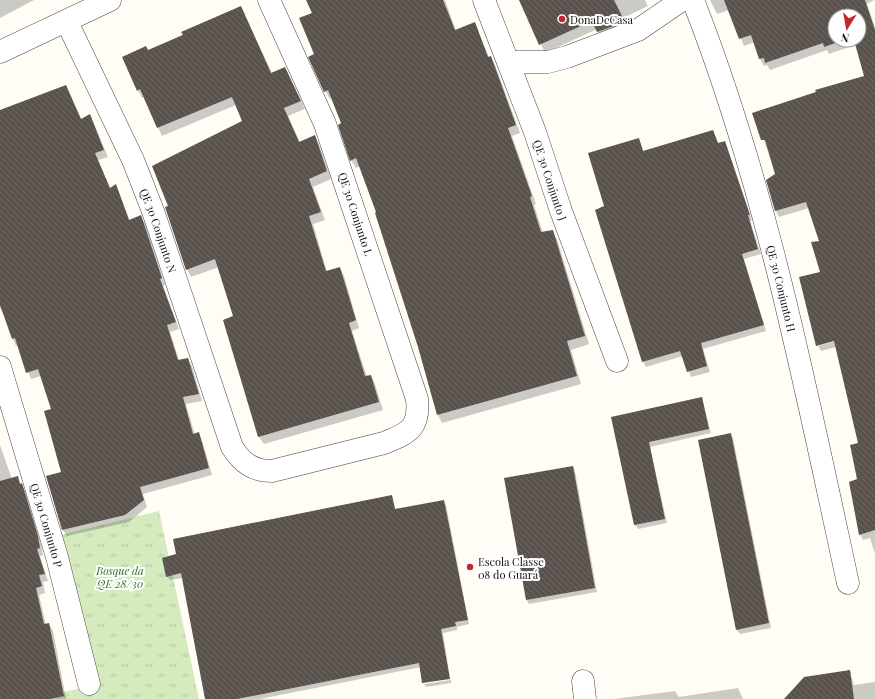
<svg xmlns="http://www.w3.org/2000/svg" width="875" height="699" viewBox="0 0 875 699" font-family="'Playfair Display',serif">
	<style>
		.park { fill: url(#park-tufts) }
		.shadow { fill: #0003; fill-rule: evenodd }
		.building { fill: url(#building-back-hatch) }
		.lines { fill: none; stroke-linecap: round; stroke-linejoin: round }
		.minor-casing { stroke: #444; stroke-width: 23 }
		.minor { stroke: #fff; stroke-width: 22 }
		.poi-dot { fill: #c4262e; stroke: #fff; stroke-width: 1.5 }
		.labels { text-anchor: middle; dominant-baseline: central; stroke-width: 4; stroke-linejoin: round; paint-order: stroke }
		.poi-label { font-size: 11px; fill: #111; stroke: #fff; text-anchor: start }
		.street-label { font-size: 11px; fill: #111; stroke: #fff }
		.park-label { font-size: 11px; font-style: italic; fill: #2f6b1f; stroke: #fff }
	</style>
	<defs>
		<pattern id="park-tufts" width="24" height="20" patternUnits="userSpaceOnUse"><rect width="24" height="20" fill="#d5ebbd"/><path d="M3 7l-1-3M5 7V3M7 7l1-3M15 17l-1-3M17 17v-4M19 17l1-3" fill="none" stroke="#b6c8a1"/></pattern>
		<pattern id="building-back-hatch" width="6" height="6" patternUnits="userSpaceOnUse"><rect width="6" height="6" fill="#5a524d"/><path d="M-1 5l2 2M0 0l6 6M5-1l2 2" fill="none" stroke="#6d6662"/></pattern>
	</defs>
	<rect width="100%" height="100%" fill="#fffdf5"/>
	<path class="park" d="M159 511 199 699H25L95 686 56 536Z"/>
	<g class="shadow">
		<path d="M0 0H34L0 18Z"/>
		<path d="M307 0H445L456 31 474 23 489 57 495 65 520 133 512 136 536 204 534 205 543 233 552 231 557 239 589 344 571 350 581 384 442 423 438 415 419 347 378 213 360 166 356 168 351 160 342 124 332 99H330L325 91 316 55 313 13Z"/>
		<path d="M520 0H645L648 6 623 18 629 30 603 40 597 29 545 53Z"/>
		<path d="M710 0H874L867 4 875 27V51L856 47 855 45 829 54 827 50 770 70 767 65 764 66 760 59 755 42 744 46 729 10 717 14ZM835 16H859V40H835Z"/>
		<path d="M241 7 272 73 285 68 305 109 288 116 300 142 315 136 319 144 331 179 313 187 325 220 313 224 327 272 339 268 344 276 359 328 352 331 367 377 371 376 375 384 383 410 264 444 259 437 234 316 219 267 191 277 187 269 169 206 244 121 236 105 162 136 144 97 142 98 138 90 148 51Z"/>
		<path d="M875 73V554L870 538 863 540 860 534V444L836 347 821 351 818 346 839 340 821 272V242L809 208 779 217 776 211 767 181 776 174 754 113Z"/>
		<path d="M69 93 81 120 89 116 93 122 108 157 98 160 110 189 116 186 130 221 141 217 145 223 165 285 163 286 179 329 170 332 179 360 188 359 192 366 202 401 186 404 195 435 198 434 202 440 212 475 143 494 147 507 129 522 67 536 63 530 62 472 52 410 41 376 31 379 18 345 16 346 13 339 4 313 0 308V111Z"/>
		<path d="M639 140 644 152 725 142 752 220 750 221 761 254 744 259 766 331 703 349 710 372 691 377 683 356 646 367 643 361 605 206Z"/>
		<path d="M702 398 711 433 650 447 667 523 638 529 635 525 612 418Z"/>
		<path d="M730 434 733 438 771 628 740 634 737 630Z"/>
		<path d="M0 445 12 479 17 478 25 491 41 544 43 555 40 556 48 581 43 582 45 593 39 595 46 625 49 624 53 631 66 699H0Z"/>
		<path d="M573 467 575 471 597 592 529 604 526 599Z"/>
		<path d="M391 496 396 510 443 501 446 505 469 624 457 627V630L443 633 450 678 423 682 421 667 260 699H206L183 578 170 580 167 576Z"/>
		<path d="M850 672 854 685 875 682V699H791Z"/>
		<path d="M451 680V683L426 687 424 684Z"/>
		<path d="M738 688 743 699H614L675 691 679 697Z"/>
	</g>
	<g class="building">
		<path d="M306 0H443L455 30 475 22 488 57 491 56 516 125 508 128 532 196 530 197 541 232 553 230 585 336 567 341 577 376 437 415 418 347 375 213 376 212 356 158 350 161 338 125 341 123 328 90 324 92 308 57 314 54 299 18 312 13Z"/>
		<path d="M519 0H614L625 22 597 32 592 21 539 45Z"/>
		<path d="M724 0H865L875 30V530L859 535 849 482 857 479 850 445 858 443 834 341 816 346 799 277 820 272 811 242 819 241 806 202 775 211 766 180 775 174 765 140H761L752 113 816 92 815 90 864 76 854 40H859V16H835V40H844L824 47 823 43 765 63 764 58 759 59 751 35 739 39Z"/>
		<path d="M241 6 271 73 285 67 301 101 284 108 299 142 315 135 327 171 309 179 321 212 309 216 326 271 340 267 356 320 349 323 365 376 371 375 379 402 258 437 223 320 233 316 215 259 186 270 165 207 168 206 152 166 242 121 232 97 157 128 140 89 137 91 122 57 146 46 148 50 183 35 181 32Z"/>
		<path d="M66 85 81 119 90 114 104 150 95 153 110 188 116 184 129 220 141 215 162 278 160 279 176 322 167 325 178 360 188 358 199 394 183 397 193 434 199 432 209 468 140 487 144 500 125 515 62 530 46 476 61 472 44 411 51 409 38 369 26 373 15 338 12 339 0 305V110Z"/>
		<path d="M713 130 718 143 725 141 750 215H748L758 249 742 254 764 325 701 343 707 366 687 372 680 351 642 362 595 210 604 206 588 153 639 138 643 151Z"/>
		<path d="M702 397 709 429 649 442 665 519 634 525 611 417Z"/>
		<path d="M731 433 769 623 736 630 698 440Z"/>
		<path d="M573 466 595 588 526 600 504 478Z"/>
		<path d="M18 476 20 484 22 483 38 536 40 548 37 549 45 574 39 575 42 586 36 588 44 624 49 623 64 696 50 699H0V481Z"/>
		<path d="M392 495 395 509 444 500 468 620 455 622 456 626 441 629 450 679 422 683 419 663 237 699H205L181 573 166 577 162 558 176 554 173 539Z"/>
		<path d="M850 670 854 699H784L804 677Z"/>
	</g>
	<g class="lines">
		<defs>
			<g id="minor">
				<path id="s1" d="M484 0 535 132 561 211 617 361"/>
				<path id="s2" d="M693 0C767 189 805 386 848 583"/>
				<path id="s3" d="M67 22 133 160 153 211 232 447C242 463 253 471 272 471L384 443C409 433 420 428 417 399L325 124 269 0"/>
				<path d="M0 52 110 0"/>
				<path d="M509 62H548L567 57 638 30 682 0"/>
				<path id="s4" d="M0 367 57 557 89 684"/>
				<path d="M583 681 585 699"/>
			</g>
		</defs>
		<use href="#minor" class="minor-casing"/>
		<use href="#minor" class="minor"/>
	</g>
	<g class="poi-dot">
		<circle cx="562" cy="19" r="4"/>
		<circle cx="470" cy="567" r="4"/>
	</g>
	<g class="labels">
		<g class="poi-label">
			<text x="570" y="19">DonaDeCasa</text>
			<text x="478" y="561">Escola Classe<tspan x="478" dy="13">08 do Guará</tspan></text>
		</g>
		<g class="street-label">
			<text stroke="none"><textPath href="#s1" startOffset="192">QE 30 Conjunto J</textPath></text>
			<text transform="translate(356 214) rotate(72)">QE 30 Conjunto L</text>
			<text stroke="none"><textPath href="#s3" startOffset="228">QE 30 Conjunto N</textPath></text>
			<text stroke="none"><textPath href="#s2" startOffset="302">QE 30 Conjunto H</textPath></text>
			<text stroke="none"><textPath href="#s4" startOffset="165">QE 30 Conjunto P</textPath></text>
		</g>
		<g class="park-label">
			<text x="120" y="570">Bosque da<tspan x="120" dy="13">QE 28/30</tspan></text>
		</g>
	</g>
	<g transform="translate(847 28) rotate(191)"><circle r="19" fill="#ffffff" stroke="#a0a0a0"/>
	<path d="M0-3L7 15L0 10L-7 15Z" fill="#c4262e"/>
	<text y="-6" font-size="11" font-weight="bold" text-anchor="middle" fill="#111111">N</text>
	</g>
</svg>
